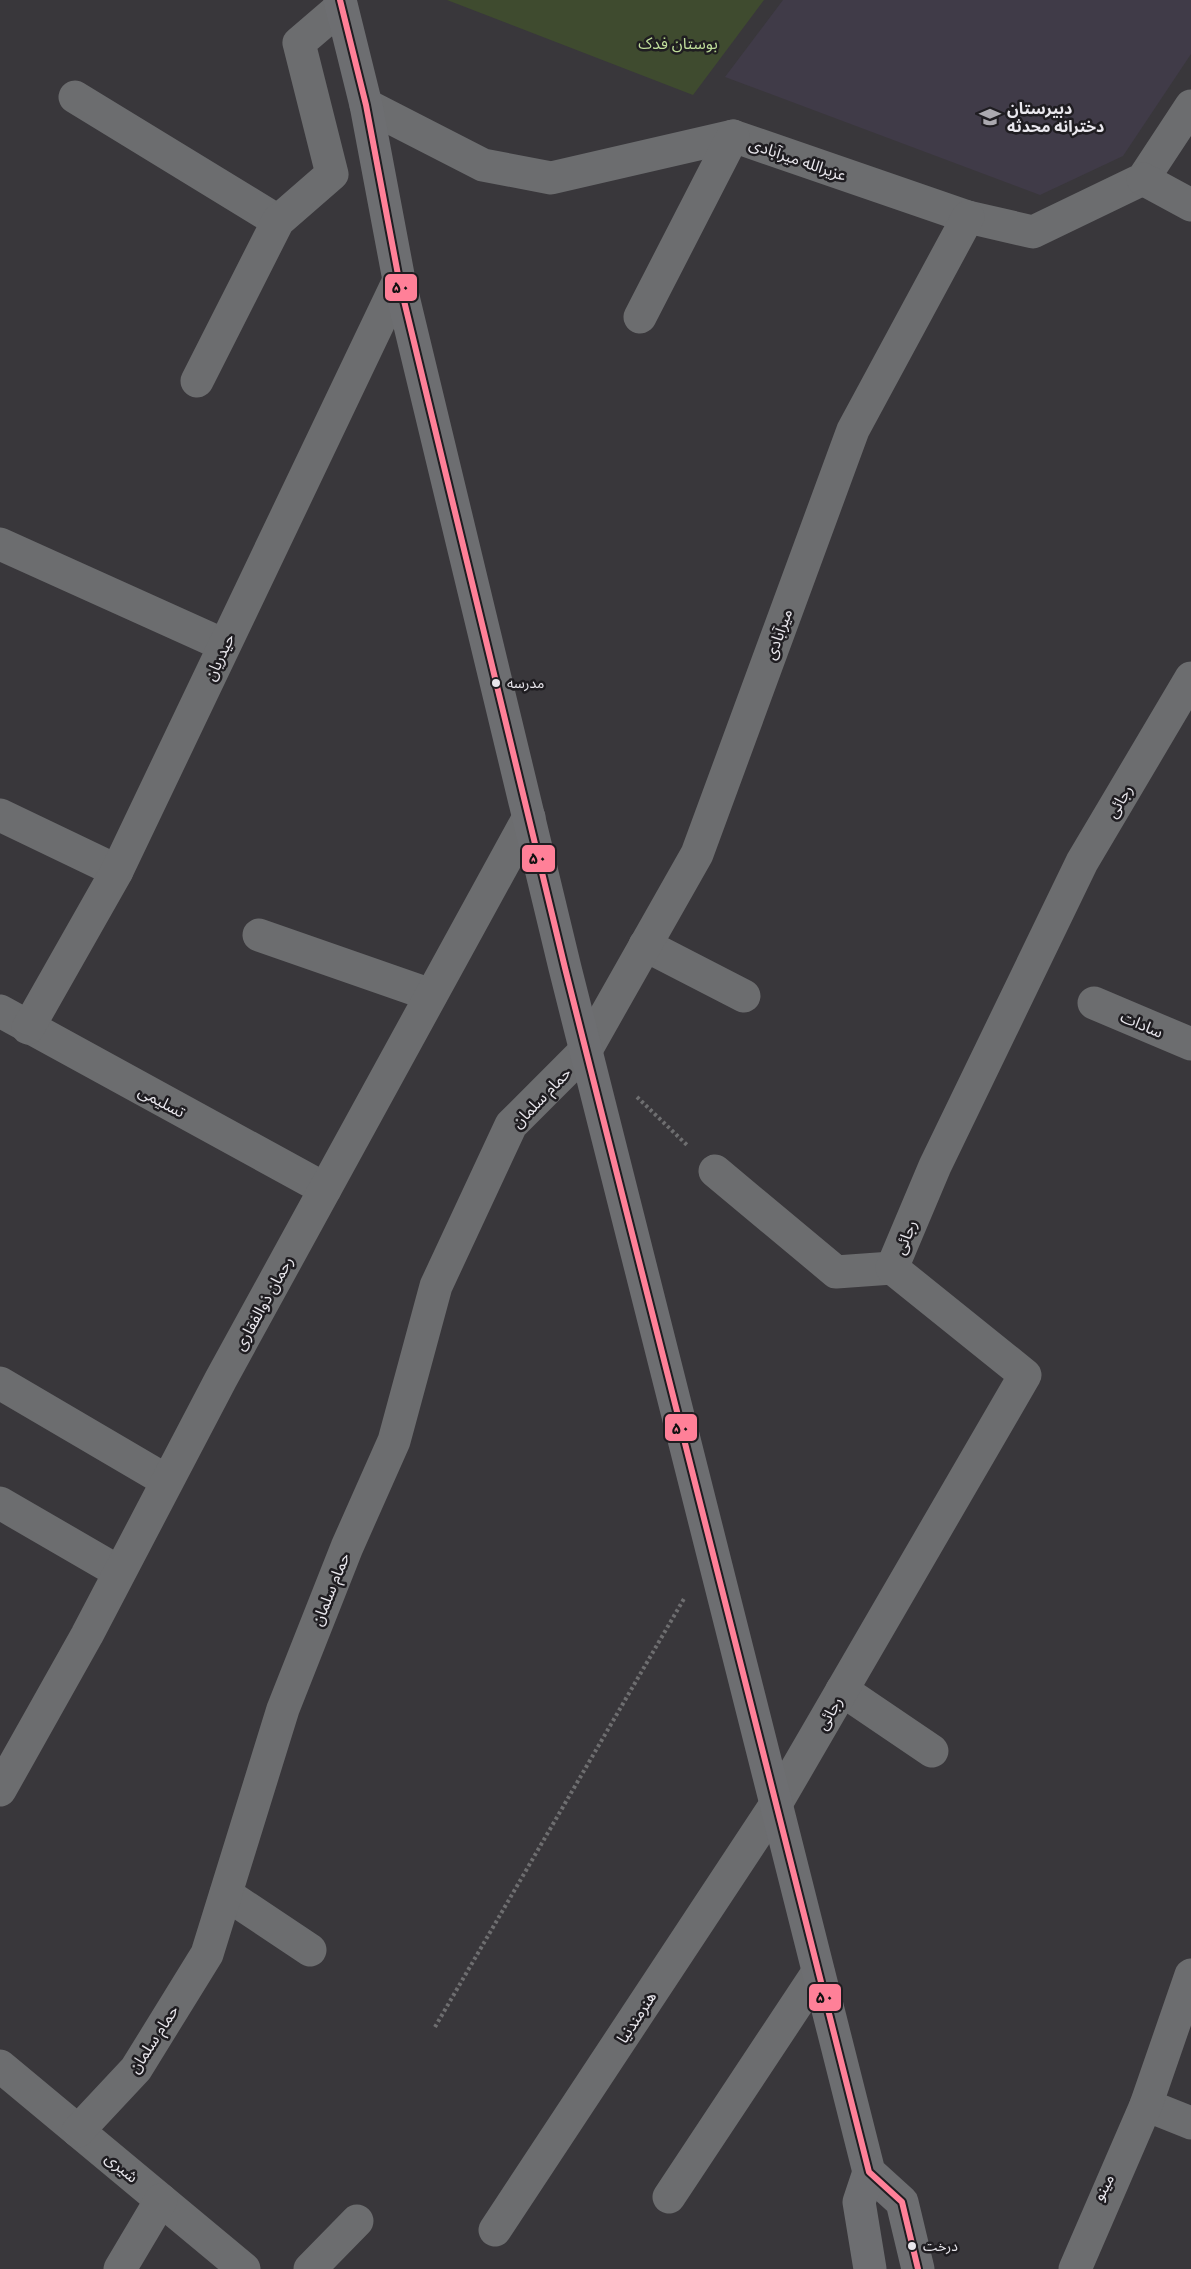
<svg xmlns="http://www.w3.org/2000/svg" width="1191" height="2269" viewBox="0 0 1191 2269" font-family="'IBM Plex Sans','Noto Sans Arabic',sans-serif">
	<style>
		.built { fill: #403b48 }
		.green { fill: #3f4b2f }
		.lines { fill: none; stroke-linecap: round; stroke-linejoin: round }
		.path { stroke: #6e6e70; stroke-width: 4; stroke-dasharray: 3 3; stroke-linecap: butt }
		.minor { stroke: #6c6d6f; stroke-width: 33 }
		.major { stroke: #6d6e71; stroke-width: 33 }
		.bus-1-casing { stroke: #1f1d21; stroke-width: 10 }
		.bus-1 { stroke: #ff8098; stroke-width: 6 }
		.bus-dot { fill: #e9e7ed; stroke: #1f1d21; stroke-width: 2 }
		.labels { text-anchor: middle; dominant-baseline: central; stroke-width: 5; stroke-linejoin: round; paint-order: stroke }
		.bus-label { font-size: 14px; fill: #e9e7ed; stroke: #1f1d21; text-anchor: start }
		.park-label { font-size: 16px; fill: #bfdd9a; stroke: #1f1d21 }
		.poi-label { font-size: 16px; font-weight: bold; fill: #e9e7ed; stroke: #1f1d21; text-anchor: start }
		.street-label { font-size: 16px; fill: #e9e7ed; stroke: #1f1d21 }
		.line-badge { stroke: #1f1d21; stroke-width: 2 }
		.pale-badge-label { font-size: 16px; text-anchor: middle; font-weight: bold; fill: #111 }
	</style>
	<rect width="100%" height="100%" fill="#39373b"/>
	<path class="built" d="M783 0H1191V54L1123 156 1040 195 725 77Z"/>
	<path class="green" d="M447 0H764L693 95Z"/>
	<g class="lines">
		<g class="path">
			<path d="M637 1097 688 1146"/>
			<path d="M435 2027 685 1597"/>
		</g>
		<g class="minor">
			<path d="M75 97 278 221"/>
			<path d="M366 105 483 165 551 178 733 136 968 217 1033 232 1143 179 1191 106"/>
			<path d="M1143 179 1191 205"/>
			<path d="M640 317 733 136"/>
			<path d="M197 381 278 221 332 174 299 43 341 7"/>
			<path d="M0 544 224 645"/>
			<path d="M0 815 117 871"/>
			<path d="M259 935 431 995"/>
			<path d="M645 945 744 996"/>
			<path d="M1094 1003 1191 1044"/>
			<path d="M0 1011 325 1189"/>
			<path d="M28 1028 117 871 399 280"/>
			<path d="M715 1171 836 1272 892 1268"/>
			<path d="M0 1383 167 1481"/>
			<path d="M0 1503 119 1572"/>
			<path d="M842 1690 932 1751"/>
			<path d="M0 1790 87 1635 221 1379 529 817"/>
			<path d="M226 1894 310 1950"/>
			<path d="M0 2066 244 2269"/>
			<path d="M1146 2105 1191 2123"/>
			<path d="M78 2131 136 2069 207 1954 283 1709 347 1547 394 1441 436 1286 511 1125 586 1050 697 854 853 430 968 217"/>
			<path d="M669 2197 818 1972"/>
			<path d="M495 2230 776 1804 1025 1375 892 1268 935 1166 1082 862 1191 678"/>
			<path d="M120 2269 161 2200"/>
			<path d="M310 2269 357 2221"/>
			<path d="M1075 2269 1146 2105 1191 1975"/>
		</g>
		<g class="major">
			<path d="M340 0 366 105 399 280 565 968 869 2172 902 2202 918 2269"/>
			<path d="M869 2172 859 2202 870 2269"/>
		</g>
		<defs>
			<path id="bus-1" d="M340 0 366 105 399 280 565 968 869 2172 902 2202 918 2269"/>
		</defs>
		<use href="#bus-1" class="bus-1-casing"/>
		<use href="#bus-1" class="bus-1"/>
	</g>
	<defs>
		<symbol id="school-bare" viewBox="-9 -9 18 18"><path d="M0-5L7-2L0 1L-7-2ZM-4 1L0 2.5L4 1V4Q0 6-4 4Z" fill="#aba9af" stroke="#1f1d21" stroke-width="2.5" paint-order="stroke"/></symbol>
	</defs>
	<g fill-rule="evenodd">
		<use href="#school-bare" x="975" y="102" width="30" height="30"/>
	</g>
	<g class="bus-dot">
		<circle cx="496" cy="683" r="5"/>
		<circle cx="912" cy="2246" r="5"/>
	</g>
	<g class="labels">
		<g class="bus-label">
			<text x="507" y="683">مدرسه</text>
			<text x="923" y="2246">درخت</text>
		</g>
		<g class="park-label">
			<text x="678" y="43">بوستان فدک</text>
		</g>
		<g class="poi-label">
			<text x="1007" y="108">دبیرستان<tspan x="1007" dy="18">دخترانه محدثه</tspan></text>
		</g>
		<g class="street-label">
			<text transform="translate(798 159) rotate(19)">عزیرالله میرآبادی</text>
			<text transform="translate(778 634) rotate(-70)">میرآبادی</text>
			<text transform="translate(219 657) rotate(-65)">حیدریان</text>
			<text transform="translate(1119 801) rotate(-59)">رجائی</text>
			<text transform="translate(1142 1024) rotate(23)">سادات</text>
			<text transform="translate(541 1097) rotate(-46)">حمام سلمان</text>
			<text transform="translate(162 1101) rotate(28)">تسلیمی</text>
			<text transform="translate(905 1237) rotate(-68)">رجائی</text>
			<text transform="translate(263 1303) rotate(-61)">رحمان ذوالفقاری</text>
			<text transform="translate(330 1589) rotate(-68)">حمام سلمان</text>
			<text transform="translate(829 1713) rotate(-60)">رجائی</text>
			<text transform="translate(636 2017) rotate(-57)">هنرمندنیا</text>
			<text transform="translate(153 2039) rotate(-57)">حمام سلمان</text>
			<text transform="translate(122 2167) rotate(40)">شیری</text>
			<text transform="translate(1103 2187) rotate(-62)">مینو</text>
		</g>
	</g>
	<g class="line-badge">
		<rect x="384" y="273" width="34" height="29" rx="6" fill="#ff8098"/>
		<rect x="521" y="844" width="35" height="29" rx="6" fill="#ff8098"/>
		<rect x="664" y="1413" width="34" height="29" rx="6" fill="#ff8098"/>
		<rect x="808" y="1983" width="34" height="29" rx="6" fill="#ff8098"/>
	</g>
	<g class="pale-badge-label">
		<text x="401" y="293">۵۰</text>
		<text x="538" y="864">۵۰</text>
		<text x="681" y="1434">۵۰</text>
		<text x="825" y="2003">۵۰</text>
	</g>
</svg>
